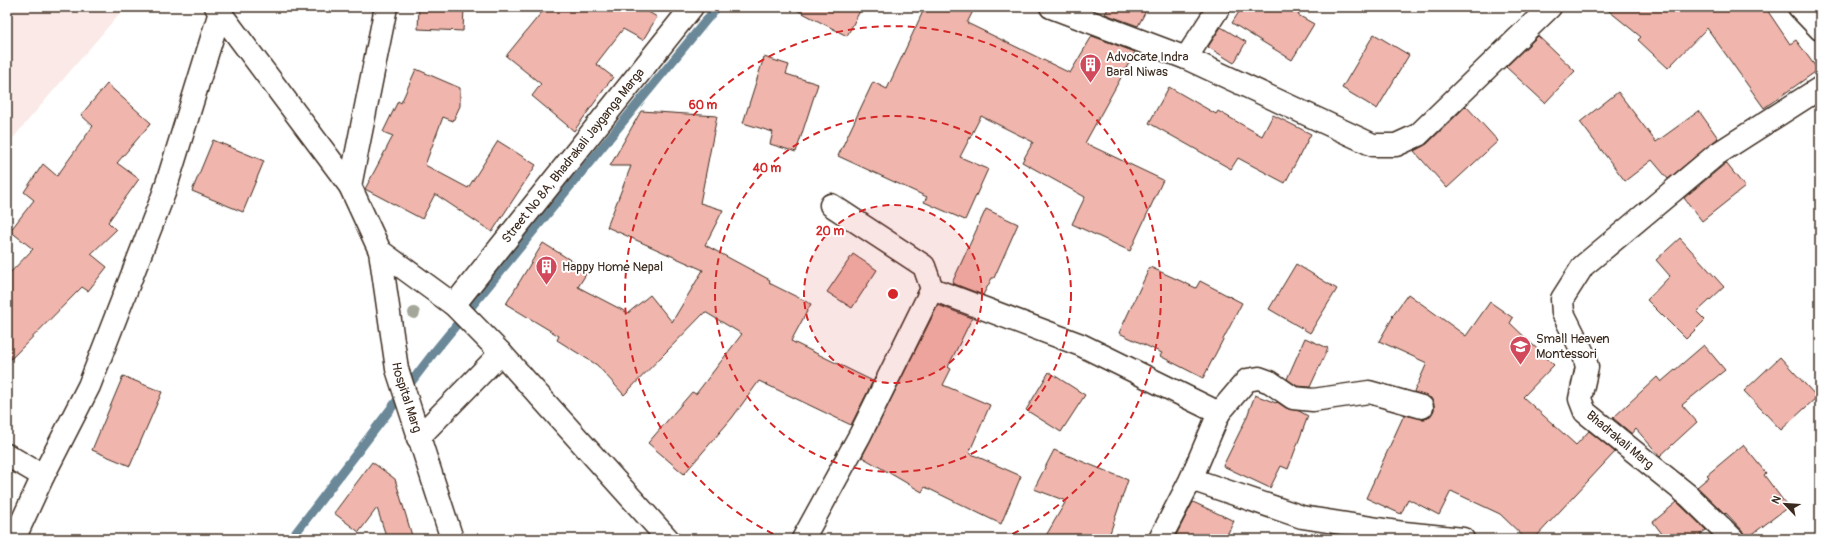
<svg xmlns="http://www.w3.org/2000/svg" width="1827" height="546" viewBox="0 0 1827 546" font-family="Pangolin,sans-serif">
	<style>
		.built { fill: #fae9e6 }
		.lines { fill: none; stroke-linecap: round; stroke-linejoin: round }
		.stream { stroke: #6a8898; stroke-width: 9 }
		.building { fill: #f0b6ad; stroke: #3b2a1e }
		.minor-casing { stroke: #3b2a1e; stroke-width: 25 }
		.minor { stroke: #fff; stroke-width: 22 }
		.tree { fill: #a3a799 }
		.ring { fill: none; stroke: #d62828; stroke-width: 2; stroke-dasharray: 7 5 }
		.labels { text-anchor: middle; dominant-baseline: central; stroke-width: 4; stroke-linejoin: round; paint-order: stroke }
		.poi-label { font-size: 13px; fill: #3b2a1e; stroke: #fff; text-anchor: start }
		.street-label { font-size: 13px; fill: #3b2a1e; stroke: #fff }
		.centre { fill: #d62828; stroke: #fff; stroke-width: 2 }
		.ring-label { font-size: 12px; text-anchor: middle; font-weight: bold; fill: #d62828; stroke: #fff; stroke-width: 4; stroke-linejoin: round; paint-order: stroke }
	</style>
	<rect width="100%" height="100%" fill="#fff"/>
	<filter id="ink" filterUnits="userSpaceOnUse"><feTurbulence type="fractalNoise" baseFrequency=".025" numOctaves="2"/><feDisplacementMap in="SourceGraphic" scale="8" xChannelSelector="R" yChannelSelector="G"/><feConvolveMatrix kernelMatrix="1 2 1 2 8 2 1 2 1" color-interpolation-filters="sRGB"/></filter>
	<g filter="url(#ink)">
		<path class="built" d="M7 7H125L7 145Z"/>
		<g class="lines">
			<path class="stream" d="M291 539 435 351 717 7"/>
		</g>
		<g class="building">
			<path d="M419 7H464L463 31 418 29Z"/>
			<path d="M546 7H640L657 17 643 40 623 29 596 64 613 77 574 131 532 96 541 84 506 56Z"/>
			<path d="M791 7H862L847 36Z"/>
			<path d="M925 7H975L967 23 1070 73 1092 36 1135 52 1085 143 1163 180 1130 251 1072 224 1085 197 1022 162 1033 142 981 116 960 157 988 169 965 220 924 202 927 197 838 156 873 82 887 89Z"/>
			<path d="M1109 7H1148L1138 26 1105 14Z"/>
			<path d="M1242 7H1303L1298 15 1314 24 1292 60 1232 23Z"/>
			<path d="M1604 7H1765L1790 44 1796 40 1818 70 1764 108 1707 28 1668 68 1638 40 1641 37Z"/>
			<path d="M1221 27 1246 42 1234 63 1208 47Z"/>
			<path d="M1374 34 1409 55 1377 109 1342 88Z"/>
			<path d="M1538 36 1575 71 1545 103 1506 67Z"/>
			<path d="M764 57 789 65 786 74 818 84 796 152 770 144 773 132 743 123Z"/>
			<path d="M416 69 460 88V106L453 121 443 117 425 165 468 188 498 141 536 165 492 232 435 194 422 219 365 189 393 136 383 132 398 101 401 103Z"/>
			<path d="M107 84 151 123 117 163 139 179 108 222 116 230 91 254 107 267 88 291 82 287 7 363V276L33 249 10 231 34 200 24 192 43 164 57 176 93 126 81 115Z"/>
			<path d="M1169 87 1216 114 1218 111 1262 136 1273 115 1311 134 1285 183 1238 158 1231 169 1149 123Z"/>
			<path d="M1618 92 1656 142 1699 111 1718 138 1668 179 1652 160 1625 181 1580 122Z"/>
			<path d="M1466 106 1498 141 1447 188 1414 151 1427 144Z"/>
			<path d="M641 111 717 116 700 203 723 210 705 245 770 280 769 283 811 304 791 341 873 381 851 425 759 381 732 418 684 474 648 443 692 392 696 394 742 334 705 312 624 395 597 365 557 340 559 336 506 304 543 243 588 271 578 287 628 313 650 295 672 322 703 270 607 227 631 166H610Z"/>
			<path d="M213 140 264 161 243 212 192 191Z"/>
			<path d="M1726 163 1745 187 1702 221 1684 198Z"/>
			<path d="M986 209 1018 224 994 278H992L983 295 952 283Z"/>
			<path d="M1680 238 1724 287 1697 312 1705 320 1686 339 1647 300 1670 276 1656 260Z"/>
			<path d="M853 254 877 270 852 308 827 292Z"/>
			<path d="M1296 264 1337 289 1310 333 1269 309Z"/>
			<path d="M1150 267 1196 288 1200 281 1242 303 1203 378 1160 356 1162 353 1119 333Z"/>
			<path d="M1408 294 1466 336 1490 302 1513 318 1510 323 1554 365 1523 397 1576 445 1589 431 1615 452 1534 539H1526L1500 514 1451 491 1439 515 1408 499 1401 514 1366 498 1404 415 1425 419 1430 416 1434 410V404L1431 398 1414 392 1427 363 1379 341 1393 317 1392 316Z"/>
			<path d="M938 305 972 318 948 367 951 369 943 385 990 405 969 453 1021 476 1001 524 925 487 922 492 862 457Z"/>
			<path d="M1305 338 1328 348 1310 387 1297 386 1287 379Z"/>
			<path d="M1704 345 1725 370 1682 405 1697 422 1660 456 1636 429 1632 434 1613 418 1657 377 1661 382Z"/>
			<path d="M1780 357 1817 397 1781 430 1744 391Z"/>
			<path d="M1049 372 1085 395 1061 432 1026 410Z"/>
			<path d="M123 376 162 392 130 466 92 450Z"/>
			<path d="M1255 395 1276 403 1277 402 1286 408 1299 411 1308 416 1288 469 1281 466 1270 488 1223 466 1246 419Z"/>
			<path d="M1743 445 1766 473 1764 475 1788 507 1746 539 1742 530 1726 513 1725 514 1697 487 1709 477 1707 475Z"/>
			<path d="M1054 450 1128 480 1108 539H1044L1066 501 1034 489Z"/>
			<path d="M372 462 395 479 413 539H387L377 508 359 532 334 513Z"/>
			<path d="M1193 502 1234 521 1225 539H1174Z"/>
			<path d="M1677 502 1706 530 1694 539H1666L1653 522Z"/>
		</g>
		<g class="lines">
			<defs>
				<g id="minor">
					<path d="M216 7 350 186 380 251 454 305 501 353 668 539"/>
					<path d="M1051 7 1186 58 1373 145H1396L1418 135 1550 7"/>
					<path d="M1799 7 1820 29"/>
					<path d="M1186 58 1219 7"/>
					<path d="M350 186 386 7"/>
					<path id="s1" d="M380 251 397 369 452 539"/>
					<path d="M932 289 1081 345 1219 413"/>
					<path id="s2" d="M454 305 692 7"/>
					<path d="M418 438 501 353"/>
					<path d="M7 455 43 476"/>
					<path d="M1191 479 1302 517 1404 533 1463 539"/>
					<path d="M14 539 43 476 89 386 164 193 220 12"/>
					<path d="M803 539 860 435 932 289 924 266 831 205"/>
					<path d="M1160 539 1191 479 1219 413 1247 380 1259 378 1270 382 1293 398 1313 400 1369 392 1422 407"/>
					<path d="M1733 539 1689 496 1585 412 1580 399 1587 367 1584 355 1563 313 1562 299 1583 266 1717 154 1820 88"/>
				</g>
			</defs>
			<use href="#minor" class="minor-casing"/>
			<use href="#minor" class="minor"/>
		</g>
		<circle class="tree" cx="414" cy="313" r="6"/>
	</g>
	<circle cx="893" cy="294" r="89" fill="#d62828" fill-opacity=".12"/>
	<g class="ring">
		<circle cx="893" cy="294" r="89"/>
		<circle cx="893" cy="294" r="178"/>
		<path d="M784 539A268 268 0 1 1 1002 539"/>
	</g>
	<defs>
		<symbol id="building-pin" viewBox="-11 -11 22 30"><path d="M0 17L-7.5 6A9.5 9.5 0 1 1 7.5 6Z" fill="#d1495b" stroke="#fff"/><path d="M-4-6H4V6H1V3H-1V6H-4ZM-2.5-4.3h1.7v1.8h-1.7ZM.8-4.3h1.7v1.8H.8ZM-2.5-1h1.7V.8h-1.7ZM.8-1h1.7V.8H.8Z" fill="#fff"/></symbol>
		<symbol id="school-pin" viewBox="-11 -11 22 30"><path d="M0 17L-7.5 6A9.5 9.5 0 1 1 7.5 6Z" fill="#d1495b" stroke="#fff"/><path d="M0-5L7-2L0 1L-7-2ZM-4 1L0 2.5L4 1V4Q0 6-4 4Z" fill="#fff"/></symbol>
	</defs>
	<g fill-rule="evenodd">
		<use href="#building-pin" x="1078" y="52" width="25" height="34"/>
		<use href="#building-pin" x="534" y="254" width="25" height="34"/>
		<use href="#school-pin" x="1508" y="334" width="25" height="34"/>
	</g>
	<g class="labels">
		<g class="poi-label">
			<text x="1106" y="57">Advocate Indra<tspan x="1106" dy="15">Baral Niwas</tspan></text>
			<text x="562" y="267">Happy Home Nepal</text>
			<text x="1536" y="339">Small Heaven<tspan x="1536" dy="15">Montessori</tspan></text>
		</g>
		<g class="street-label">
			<text stroke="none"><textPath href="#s2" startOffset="191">Street No 8A, Bhadrakali Jayganga Marga</textPath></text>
			<text stroke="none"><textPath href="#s1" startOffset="149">Hospital Marg</textPath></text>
			<text transform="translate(1620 440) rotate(40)">Bhadrakali Marg</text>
		</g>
	</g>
	<circle cx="893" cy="294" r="6" class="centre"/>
	<g class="ring-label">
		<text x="703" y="109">60 m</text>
		<text x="767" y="172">40 m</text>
		<text x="830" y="235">20 m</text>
	</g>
	<rect width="1827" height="546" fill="none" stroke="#fff" stroke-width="24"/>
	<rect x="12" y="12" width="1803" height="522" fill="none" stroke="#3b2a1e" stroke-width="1.5" filter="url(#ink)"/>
	<g transform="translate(1785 504) rotate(295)" stroke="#ffffff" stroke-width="3" paint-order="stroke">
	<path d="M0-3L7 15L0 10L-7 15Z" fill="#3b2a1e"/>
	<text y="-6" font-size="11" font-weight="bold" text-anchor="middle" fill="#3b2a1e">N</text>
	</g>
</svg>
